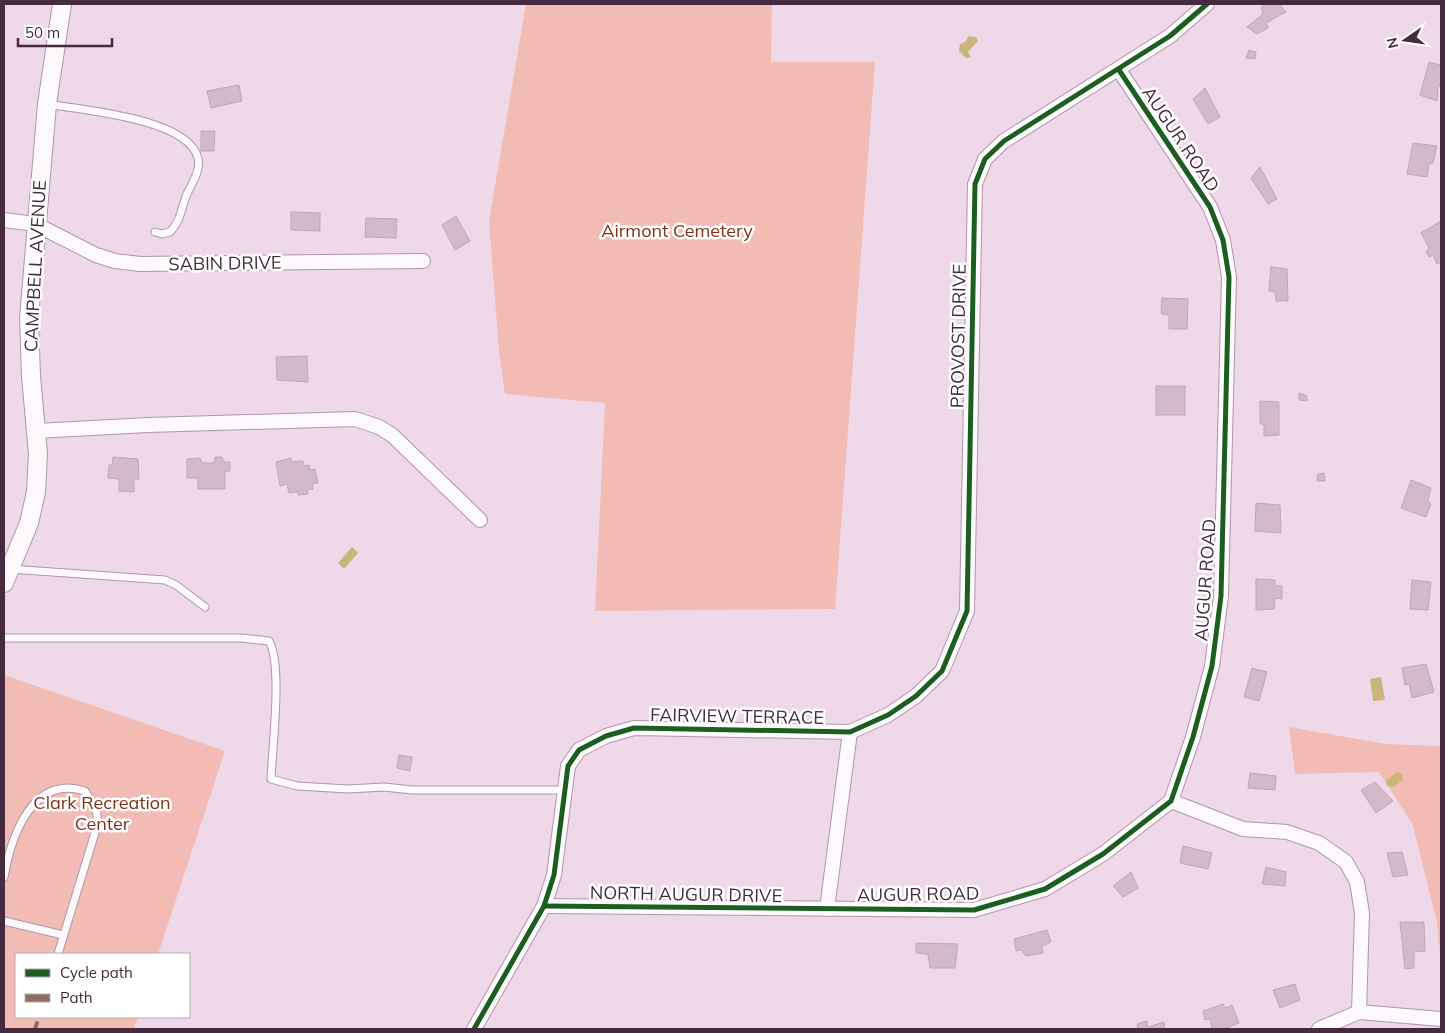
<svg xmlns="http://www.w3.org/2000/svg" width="1445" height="1033" viewBox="0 0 1445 1033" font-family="Mulish,sans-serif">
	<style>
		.green { fill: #f2bcb5 }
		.water { fill: #cab67c }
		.building { fill: #d3bac6; stroke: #bfa7b3 }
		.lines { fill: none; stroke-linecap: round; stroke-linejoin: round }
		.service-casing { stroke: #ac98a7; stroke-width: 9 }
		.minor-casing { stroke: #ac98a7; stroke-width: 16 }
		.tertiary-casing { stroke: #ac98a7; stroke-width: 20 }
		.service { stroke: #fdf9fc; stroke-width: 7 }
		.minor { stroke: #fdf9fc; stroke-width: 14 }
		.tertiary { stroke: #fdf9fc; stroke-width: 18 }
		.quiet { stroke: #8d6e63; stroke-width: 4; stroke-dasharray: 8 4; stroke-linecap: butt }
		.cycleway-casing { stroke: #fff; stroke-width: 8 }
		.cycleway { stroke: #1b5e20; stroke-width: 5 }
		.labels { text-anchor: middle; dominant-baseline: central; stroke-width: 5; stroke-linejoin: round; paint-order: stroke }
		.street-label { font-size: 18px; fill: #462b3e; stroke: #fff }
		.park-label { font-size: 18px; fill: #7f3017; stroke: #fff }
	</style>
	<rect width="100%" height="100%" fill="#efd9e8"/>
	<g class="green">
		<path d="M526 4H772L771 62H875L835 609 595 611 605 403 505 394 499 352 489 221Z"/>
		<path d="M4 675 225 751 158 954H16V1017H138L134 1029H4Z"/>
		<path d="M1289 727 1386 744 1440 746 1441 965 1437 923 1413 825 1379 772 1295 774Z"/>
	</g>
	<g class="water">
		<path d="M969 36 976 37 978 41 968 52 971 57 966 58 959 51 960 44 965 42Z"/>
		<path d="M352 547 358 553 344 569 338 563Z"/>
		<path d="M1381 677 1385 700 1373 701 1370 679Z"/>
		<path d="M1397 772 1402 774 1403 780 1393 787 1387 786 1386 781Z"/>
	</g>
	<g class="building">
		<path d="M1267 4H1279L1286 12 1266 23 1268 28 1257 34 1247 27 1263 14 1261 7Z"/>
		<path d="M1249 50 1256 52 1255 59 1246 58Z"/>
		<path d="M1429 62 1441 65V86H1438L1437 101 1420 95Z"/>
		<path d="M239 85 242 101 211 108 207 91Z"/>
		<path d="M1205 88 1220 117 1208 124 1193 99Z"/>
		<path d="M201 131H215L214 151H201Z"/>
		<path d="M1413 143 1437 146 1433 163 1429 164 1427 177 1407 174Z"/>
		<path d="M1260 167 1277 199 1268 204 1251 178Z"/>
		<path d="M291 212 320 213V231L291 230Z"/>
		<path d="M456 216 470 241 455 250 442 225Z"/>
		<path d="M366 218 397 219 396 238 365 237Z"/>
		<path d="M1441 221V262L1437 264 1433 255 1429 257 1426 252 1429 248 1421 233Z"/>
		<path d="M1271 267 1287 269 1288 301H1276L1275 292 1269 291Z"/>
		<path d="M1162 298 1188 299 1187 329H1169V315L1162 314 1161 311Z"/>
		<path d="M307 356 308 382 277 380 276 357Z"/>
		<rect x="1156" y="386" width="29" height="29"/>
		<path d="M1299 393 1307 396V401L1299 400Z"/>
		<path d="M1260 401 1279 402V435L1264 436V425L1260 423Z"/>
		<path d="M113 457 138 459 139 479H134V492L119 491V479L108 478 109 465H112Z"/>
		<path d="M215 457H222L224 462H230V471H225V489H198V478H187V459L200 458 202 463H214Z"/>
		<path d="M291 458 292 462 303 461 304 466 309 465 310 470 315 469 318 483 312 484 313 489 307 490 308 494 298 495V492L289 493 287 484 280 486 276 462Z"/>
		<path d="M1324 473 1325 481H1317L1318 474Z"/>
		<path d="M1411 480 1431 488 1428 501 1431 504 1426 517 1401 508Z"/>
		<path d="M1256 503 1280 505 1281 533 1255 531Z"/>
		<path d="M1256 579 1275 580V586H1282V599L1275 598 1274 609 1256 610Z"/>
		<path d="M1412 580 1431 582 1428 610 1410 609Z"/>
		<path d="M1426 664 1434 692 1412 698 1409 684 1405 685 1402 668Z"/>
		<path d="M1252 668 1267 672 1259 701 1244 697Z"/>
		<path d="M399 755 412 757 410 771 397 768Z"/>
		<path d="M1250 773 1276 776 1275 790 1248 788Z"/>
		<path d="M1375 782 1393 801 1376 813 1361 790Z"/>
		<path d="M1183 846 1212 853 1208 869 1180 863Z"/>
		<path d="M1402 852 1408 875 1393 877 1387 853Z"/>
		<path d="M1266 867 1286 872 1285 886 1262 884Z"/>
		<path d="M1131 872 1138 888 1123 897 1113 886Z"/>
		<path d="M1400 922H1424L1425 951 1414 952V968L1405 969Z"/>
		<path d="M1047 930 1051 942 1042 946 1043 953 1026 956 1021 950 1016 951 1014 939Z"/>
		<path d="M916 943 958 944 955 968H930L928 954 916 953Z"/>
		<path d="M1295 984 1300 1000 1280 1008 1273 990Z"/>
		<path d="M1223 1004 1226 1008 1232 1005 1239 1023 1224 1029H1212L1210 1019 1205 1020 1203 1011Z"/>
		<path d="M1147 1021 1148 1027 1164 1022 1165 1029H1138L1137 1024Z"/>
	</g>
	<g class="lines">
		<defs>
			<g id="service">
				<path d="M47 104C81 110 188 118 198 158 201 170 192 183 187 194 181 208 181 221 170 232L162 234 155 232"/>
				<path d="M10 569 165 580 176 585 205 607"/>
				<path d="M4 638H241L269 641C283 665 272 749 271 779L297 786 348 789 384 787 412 790H564"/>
				<path d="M4 877C11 837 32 774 85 791L97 813V826L58 954"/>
				<path d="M4 921 63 935"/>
			</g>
			<g id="minor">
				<path d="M4 220 35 224 96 255 115 261 140 264 423 261"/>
				<path d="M36 431 148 425 355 419 379 427 392 435 480 520"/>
				<path d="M1171 801 1243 829 1287 832 1319 843 1346 862 1357 882 1362 913 1359 1012"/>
				<path d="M544 906 974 910 1045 889 1103 854 1171 801 1193 737 1212 666 1221 596 1229 277 1223 240 1210 207 1119 70"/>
				<path d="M827 909 850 732"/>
				<path d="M474 1029 544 906 554 875 568 766 579 750 606 736 634 728 850 732 888 715 916 696 942 671 967 611 975 184 985 159 1004 141 1170 36 1207 4"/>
				<path d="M1319 1029 1359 1012 1441 1019"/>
			</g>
			<path id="tertiary" d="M4 583 29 523 36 492 38 454 31 376 29 318 47 104 62 4"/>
		</defs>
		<use href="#service" class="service-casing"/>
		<use href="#minor" class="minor-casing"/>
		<use href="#tertiary" class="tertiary-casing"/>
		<use href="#service" class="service"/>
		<use href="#minor" class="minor"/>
		<use href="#tertiary" class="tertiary"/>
		<path class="quiet" d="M35 1029 39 1017"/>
		<defs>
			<g id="cycleway">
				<path d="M544 906 974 910 1045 889 1103 854 1171 801 1193 737 1212 666 1221 596 1229 277 1223 240 1210 207 1119 70"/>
				<path d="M474 1029 544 906 554 875 568 766 579 750 606 736 634 728 850 732 888 715 916 696 942 671 967 611 975 184 985 159 1004 141 1170 36 1207 4"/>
			</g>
		</defs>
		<use href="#cycleway" class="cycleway-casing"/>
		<use href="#cycleway" class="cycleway"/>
	</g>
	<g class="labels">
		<g class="street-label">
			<text transform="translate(1181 139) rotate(56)">AUGUR ROAD</text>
			<text transform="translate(225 263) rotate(-1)">SABIN DRIVE</text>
			<text transform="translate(35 266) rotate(-87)">CAMPBELL AVENUE</text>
			<text transform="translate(958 336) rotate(-89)">PROVOST DRIVE</text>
			<text transform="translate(1205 580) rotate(-86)">AUGUR ROAD</text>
			<text transform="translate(737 716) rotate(1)">FAIRVIEW TERRACE</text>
			<text transform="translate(686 894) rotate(1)">NORTH AUGUR DRIVE</text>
			<text transform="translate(918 894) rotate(-1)">AUGUR ROAD</text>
		</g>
		<g class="park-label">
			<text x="677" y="230">Airmont Cemetery</text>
			<text x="102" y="802">Clark Recreation<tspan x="102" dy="21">Center</tspan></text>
		</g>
	</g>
	<rect width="1445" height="1033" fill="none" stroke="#462b3e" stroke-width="10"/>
	<rect x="15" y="953" width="175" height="65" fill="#ffffff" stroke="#b5aab2"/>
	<rect x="25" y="969" width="25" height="8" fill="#1b5e20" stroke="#b5aab2"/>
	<text x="60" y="978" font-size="15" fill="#462b3e">Cycle path</text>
	<rect x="25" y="994" width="25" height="8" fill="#8d6e63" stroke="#b5aab2"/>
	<text x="60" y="1003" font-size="15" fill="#462b3e">Path</text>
	<g transform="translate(1405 40) rotate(257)" stroke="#ffffff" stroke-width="4" paint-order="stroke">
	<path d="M0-4L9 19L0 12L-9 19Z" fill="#462b3e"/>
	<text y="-8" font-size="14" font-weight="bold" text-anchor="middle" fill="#462b3e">N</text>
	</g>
	<path d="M18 38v8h94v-8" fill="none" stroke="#462b3e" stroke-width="2.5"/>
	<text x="25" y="38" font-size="15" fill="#462b3e" stroke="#ffffff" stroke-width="4" paint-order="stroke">50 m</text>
</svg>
